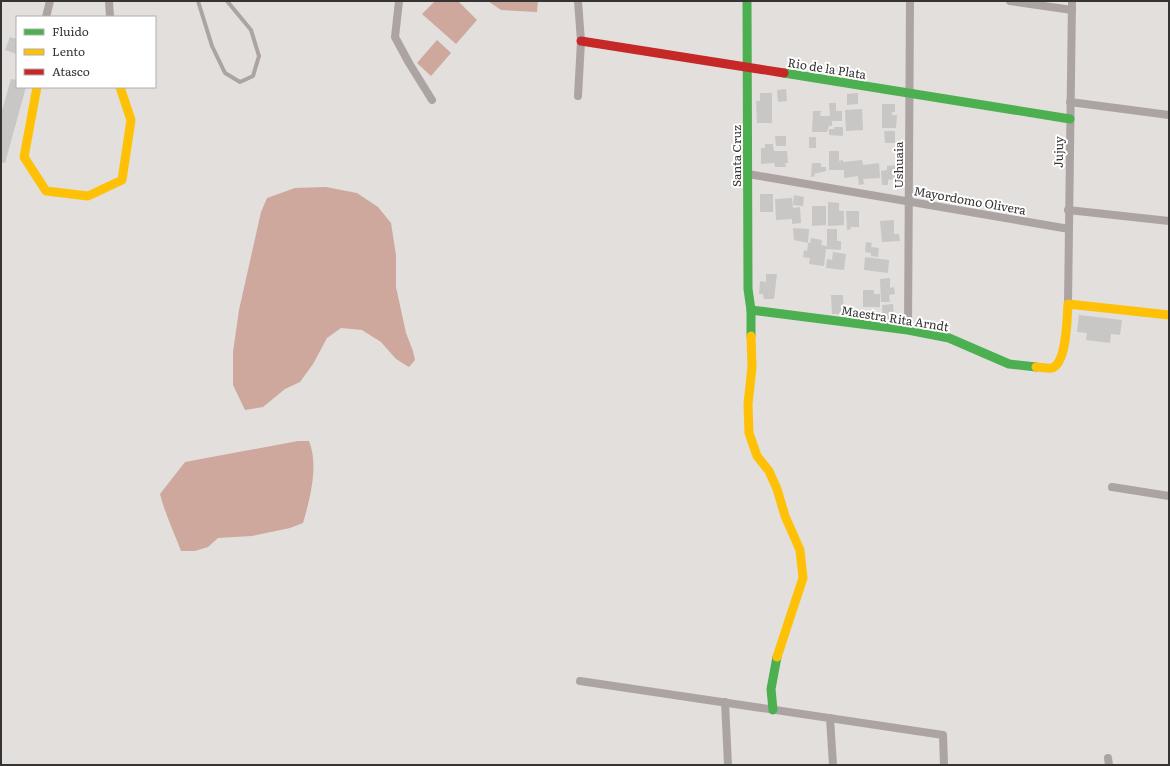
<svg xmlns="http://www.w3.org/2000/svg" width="1170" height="766" viewBox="0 0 1170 766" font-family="Literata,serif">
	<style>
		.water { fill: #cea89c }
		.building { fill: #c9c7c5 }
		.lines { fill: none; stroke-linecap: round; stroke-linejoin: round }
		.lane { stroke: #aca4a2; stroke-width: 4 }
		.street { stroke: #aca4a2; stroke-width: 8 }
		.fast { stroke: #4caf50; stroke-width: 9 }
		.slow { stroke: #ffc107; stroke-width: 9 }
		.jam { stroke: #c62828; stroke-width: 9 }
		.labels { text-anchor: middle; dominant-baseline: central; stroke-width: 4; stroke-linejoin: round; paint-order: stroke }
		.street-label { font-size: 12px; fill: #363433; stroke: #fff }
	</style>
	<rect width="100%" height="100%" fill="#e2dfdd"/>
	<g class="water">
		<path d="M435 1H458L477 20 456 44 422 14Z"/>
		<path d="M488 1H538L537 12 501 10Z"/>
		<path d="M437 40 451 53 431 76 417 63Z"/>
		<path d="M326 187 357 193 378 207 391 223 396 255V287L406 333 413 351 415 360 409 367 396 359 381 342 362 330 341 328 327 338 313 364 300 382 285 389 263 407 245 410 233 385V352L239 310 261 212 267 198 295 188Z"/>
		<path d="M298 441H309C319 465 310 499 303 523L290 528 252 536 218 538 208 547 195 551H181C174 532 165 514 160 494L185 462Z"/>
	</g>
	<g class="building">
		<path d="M10 37 17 39V54L5 50Z"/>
		<path d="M11 79 17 80V87H26L5 163 1 162V114Z"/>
		<path d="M786 89 787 101 778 102 777 90Z"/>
		<path d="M760 93H772V123H757L756 101H760Z"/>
		<path d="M858 93V104L847 105V94Z"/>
		<path d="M829 103H836V111H842V121H832V126H829L827 132H812L813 111H821L820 116H830Z"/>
		<path d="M882 104H895V112H892V115H897L896 128H882Z"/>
		<path d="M862 109 863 130 846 131 845 110Z"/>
		<path d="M834 127H843V136L829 135V129H834Z"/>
		<path d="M884 131H895V143H885Z"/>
		<path d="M775 136H786V146H776Z"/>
		<rect x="809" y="137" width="7" height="11"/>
		<path d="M765 144H773L774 151H787L788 163H785L786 167H775L774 163 761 164V148H765Z"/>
		<path d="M829 151H839V161L843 160V162L862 160 863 165 879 163 880 178 863 179 864 184 859 185 858 176 844 178V170H829Z"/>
		<path d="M812 163H821V167H826V171L814 174 815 176 811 177Z"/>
		<path d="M896 165 897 179 888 180V185H882L881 171 887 170V166Z"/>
		<rect x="760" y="194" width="13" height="18"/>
		<path d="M794 195 804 197 803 206 793 205Z"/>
		<path d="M792 198 793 208 800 207 801 223 792 224V219L776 220 775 199Z"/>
		<path d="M828 202 839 203V211H844V225L828 226Z"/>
		<path d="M812 206H826V225L812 226Z"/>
		<path d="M846 211H859V227H850L851 229 847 230Z"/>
		<path d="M894 220V234H899L900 241 882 242 880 221Z"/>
		<path d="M793 228 809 229 808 243H810L811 238 822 240 821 245 827 246V229H837V241H841V250L826 249 824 266 809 264 810 258 803 257 804 250 807 251 808 243 794 240Z"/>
		<path d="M866 242 872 243 871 247 879 248 878 257 871 256V253L865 252Z"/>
		<path d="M833 252 846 254 844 270 826 268 827 259 832 260Z"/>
		<path d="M865 257 889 260 888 273 864 270Z"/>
		<path d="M766 274H777L774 299H764L763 294H759L760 281 766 282Z"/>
		<path d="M890 278V288L894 287 895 294 889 295 890 302H881L880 279Z"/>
		<path d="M863 290H874V294H880V307H863Z"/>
		<path d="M831 295H843L844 314H832Z"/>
		<path d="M893 304 894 321 883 322 882 305Z"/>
		<path d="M1079 315 1122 320 1120 335 1111 334 1110 343 1086 340 1087 333 1077 332Z"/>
	</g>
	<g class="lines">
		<path class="lane" d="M198 1 212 46 225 73 240 82 253 76 259 56 251 30 227 1"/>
		<g class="street">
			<path d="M109 1 110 17"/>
			<path d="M399 1 395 37 409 63 432 100"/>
			<path d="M578 1 581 41 578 96"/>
			<path d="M1010 1 1072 10"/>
			<path d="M46 17 50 1"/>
			<path d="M1070 102 1169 115"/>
			<path d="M748 174 1069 229"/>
			<path d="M1068 210 1169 221"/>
			<path d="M1068 304 1072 1"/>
			<path d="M908 330 910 1"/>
			<path d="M1112 487 1169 496"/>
			<path d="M580 681 943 735 944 765"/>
			<path d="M725 702 728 765"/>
			<path d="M830 718 833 765"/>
			<path d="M1108 758 1109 765"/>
		</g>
		<g class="fast">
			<path d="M747 1 748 289 751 310V336"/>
			<path d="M784 73 1070 119"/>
			<path d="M751 310 908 330 949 338 1009 364 1036 367"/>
			<path d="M773 710 771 689 777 657"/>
		</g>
		<g class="slow">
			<path d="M37 87 24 157 46 191 88 196 122 180 131 120 120 87"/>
			<path d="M751 336 752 367 748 404 749 433 757 456 769 471 777 489 785 516 800 550 803 578 777 657"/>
			<path d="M1036 367C1040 367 1047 369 1052 368 1067 363 1067 318 1068 304L1169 315"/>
		</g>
		<path class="jam" d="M581 41 784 73"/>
	</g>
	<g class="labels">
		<g class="street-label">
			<text transform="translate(827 68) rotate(9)">Rio de la Plata</text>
			<text transform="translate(1058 152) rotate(-89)">Jujuy</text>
			<text transform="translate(736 156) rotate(-90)">Santa Cruz</text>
			<text transform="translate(898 165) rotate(-90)">Ushuaia</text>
			<text transform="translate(970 200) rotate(10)">Mayordomo Olivera</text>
			<text transform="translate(895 318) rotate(9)">Maestra Rita Arndt</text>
		</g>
	</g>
	<rect width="1170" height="766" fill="none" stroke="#363433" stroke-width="4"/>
	<rect x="16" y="16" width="140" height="72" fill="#ffffff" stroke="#afaead"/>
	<rect x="24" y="29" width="20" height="6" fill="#4caf50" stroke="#afaead"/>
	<text x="52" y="36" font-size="12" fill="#363433">Fluido</text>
	<rect x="24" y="49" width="20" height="6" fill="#ffc107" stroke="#afaead"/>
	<text x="52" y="56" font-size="12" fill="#363433">Lento</text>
	<rect x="24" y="69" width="20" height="6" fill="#c62828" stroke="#afaead"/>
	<text x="52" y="76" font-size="12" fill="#363433">Atasco</text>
</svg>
